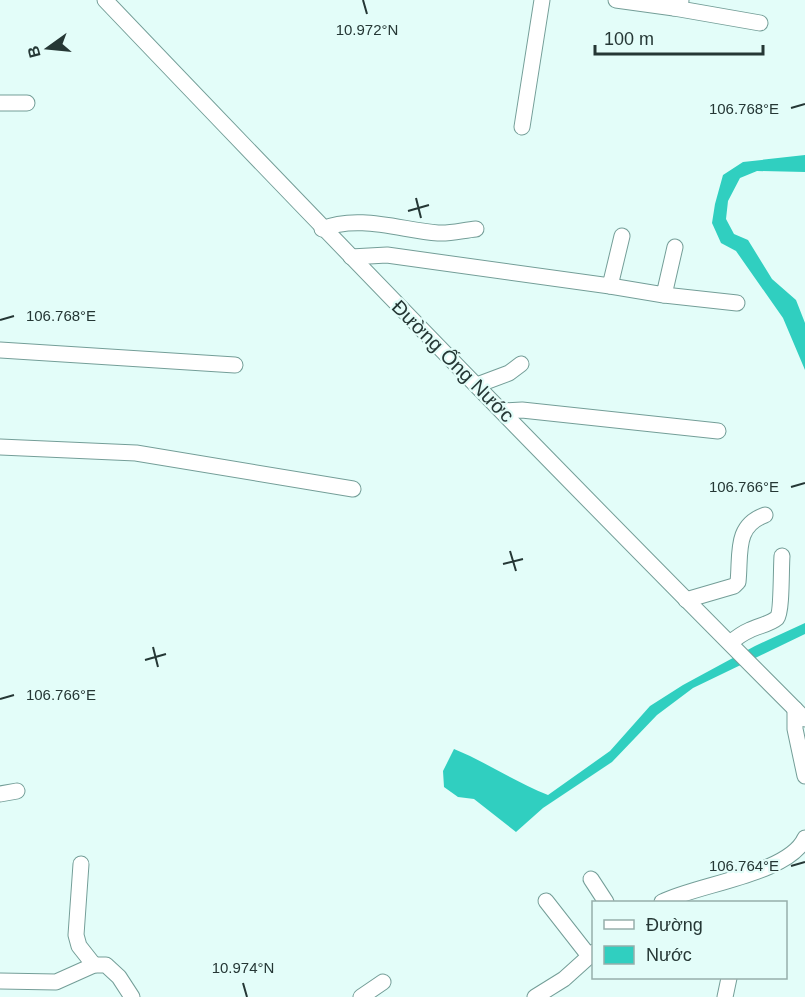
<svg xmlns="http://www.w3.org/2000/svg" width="805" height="997" viewBox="0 0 805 997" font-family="Helvetica,sans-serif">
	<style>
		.water { fill: #30cfc0 }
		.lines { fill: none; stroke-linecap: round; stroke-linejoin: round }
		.minor-casing { stroke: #749e98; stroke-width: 17 }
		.minor { stroke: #fff; stroke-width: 15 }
		.ticks { fill: none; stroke: #253735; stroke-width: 2 }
		.labels { text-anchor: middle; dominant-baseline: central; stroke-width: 4.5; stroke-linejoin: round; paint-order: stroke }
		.street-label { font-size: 20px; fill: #253735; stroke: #e3fdf9 }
		.ticks-label { font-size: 15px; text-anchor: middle; fill: #253735; stroke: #e3fdf9; stroke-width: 4.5; stroke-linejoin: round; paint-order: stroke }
	</style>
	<rect width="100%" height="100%" fill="#e3fdf9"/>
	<g class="water">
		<path d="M805 155V172L757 171 740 178 728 201 726 219 734 234 748 240 772 279 796 300 805 323V370L783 318 736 251 721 243 712 223 715 204 723 175 743 162Z"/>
		<path d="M805 623V634L693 688 657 715 612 762 543 808 516 832 474 799 458 797 444 787 443 771 454 749C486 762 515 782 548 795L610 751 650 706 683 685 755 646Z"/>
	</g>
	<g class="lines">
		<defs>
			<g id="minor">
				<path d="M105 0C336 242 568 482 805 719"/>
				<path d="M616 0 674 8 681 1"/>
				<path d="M674 8 760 23"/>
				<path d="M0 103H27"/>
				<path d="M522 127 542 0"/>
				<path d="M322 229C358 214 401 230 438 233 450 234 464 230 476 229"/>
				<path d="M351 257 387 255 610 286 622 236"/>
				<path d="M610 286 664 295 675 247"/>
				<path d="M664 295 737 303"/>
				<path d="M0 350 235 365"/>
				<path d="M477 385 509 373 521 364"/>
				<path d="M503 411 522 410 718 431"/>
				<path d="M0 447 136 453 353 489"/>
				<path d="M686 600 734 586 738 582C741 554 734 526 765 515"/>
				<path d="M730 643C736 638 743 633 750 630 758 626 770 624 777 618 782 612 781 568 782 556"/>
				<path d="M795 709V729L805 776"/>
				<path d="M0 794 17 791"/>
				<path d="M81 864 76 935 79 946 94 965"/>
				<path d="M591 879 606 902"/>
				<path d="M546 901 589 956"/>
				<path d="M662 902C698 884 789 874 805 838"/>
				<path d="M0 981 56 982 94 965H106L119 977 132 997"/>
				<path d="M361 997 383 982"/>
				<path d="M535 997 564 979 594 952"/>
				<path d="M725 997 729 978"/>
			</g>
		</defs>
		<use href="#minor" class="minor-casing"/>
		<use href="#minor" class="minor"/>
	</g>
	<path class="ticks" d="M363 0 367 14M791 108 805 104M416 198 421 218M408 211 429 205M0 320 14 316M791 487 805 483M510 551 516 571M503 564 523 559M153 647 158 667M145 660 166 654M0 699 14 695M791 866 805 862M243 983 247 997"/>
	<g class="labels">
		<g class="street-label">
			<text transform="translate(453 361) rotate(45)">Đường Ống Nước</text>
		</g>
	</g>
	<g class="ticks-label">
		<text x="367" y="35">10.972°N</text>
		<text x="744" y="114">106.768°E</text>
		<text x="61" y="321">106.768°E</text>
		<text x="744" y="492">106.766°E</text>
		<text x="61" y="700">106.766°E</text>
		<text x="744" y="871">106.764°E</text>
		<text x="243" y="973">10.974°N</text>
	</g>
	<rect x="592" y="901" width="195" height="78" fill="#e3fdf9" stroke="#97aeab" stroke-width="1.5"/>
	<rect x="604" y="920" width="30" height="9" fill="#ffffff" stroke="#97aeab" stroke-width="1.5"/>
	<text x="646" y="931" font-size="18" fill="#253735">Đường</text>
	<rect x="604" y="946" width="30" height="18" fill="#30cfc0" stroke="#97aeab" stroke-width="1.5"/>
	<text x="646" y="961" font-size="18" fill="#253735">Nước</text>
	<g transform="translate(48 48) rotate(255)" stroke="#e3fdf9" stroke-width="4.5" paint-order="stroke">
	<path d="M0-4.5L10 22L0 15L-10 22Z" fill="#253735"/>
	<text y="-9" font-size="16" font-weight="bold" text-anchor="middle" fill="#253735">B</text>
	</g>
	<path d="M595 45v9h168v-9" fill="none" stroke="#253735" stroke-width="3"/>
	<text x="604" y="45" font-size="18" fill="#253735" stroke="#e3fdf9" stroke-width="4.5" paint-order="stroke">100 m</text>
</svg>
